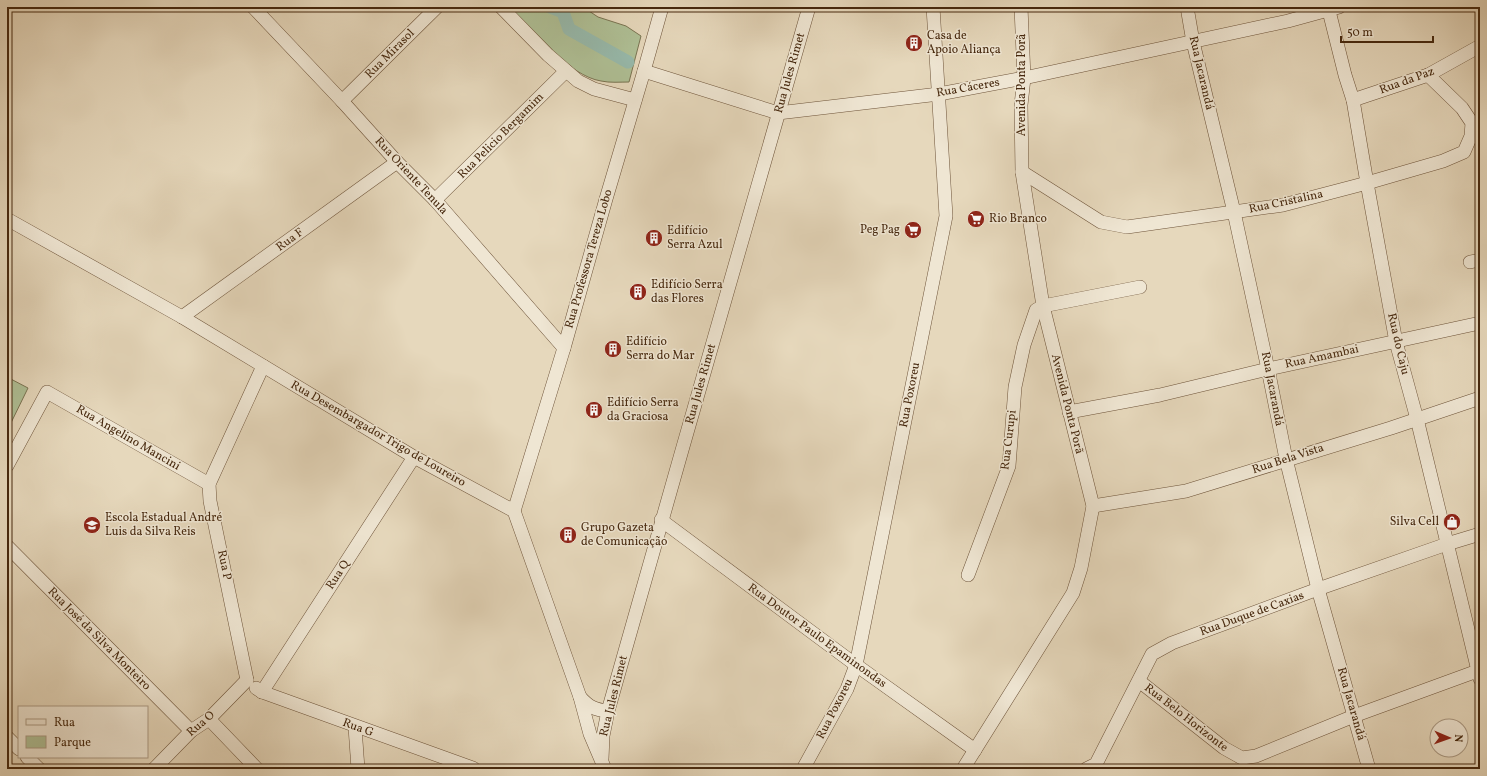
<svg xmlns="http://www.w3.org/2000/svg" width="1487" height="776" viewBox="0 0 1487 776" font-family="Vollkorn,serif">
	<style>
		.green { fill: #afc096; stroke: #7a7452 }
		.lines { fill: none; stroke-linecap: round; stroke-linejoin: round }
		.canal { stroke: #97baac; stroke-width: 13 }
		.minor-casing { stroke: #6e543a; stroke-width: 14 }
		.minor { stroke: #efe6d3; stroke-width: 13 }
		.labels { text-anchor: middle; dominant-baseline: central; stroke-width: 3; stroke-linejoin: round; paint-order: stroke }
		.poi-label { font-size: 12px; fill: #46280e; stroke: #efe6d3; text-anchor: start }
		.street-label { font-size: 12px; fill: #46280e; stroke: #efe6d3 }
	</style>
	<rect width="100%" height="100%" fill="#e6d8bc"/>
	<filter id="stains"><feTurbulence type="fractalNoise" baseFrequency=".005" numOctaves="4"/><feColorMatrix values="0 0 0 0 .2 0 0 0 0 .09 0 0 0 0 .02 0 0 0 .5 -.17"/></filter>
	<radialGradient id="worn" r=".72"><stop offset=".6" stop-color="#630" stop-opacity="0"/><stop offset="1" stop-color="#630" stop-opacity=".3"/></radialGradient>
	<g class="green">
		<path d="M509 7H583L598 17 626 26 641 36 629 82C620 82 610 83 601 81 569 76 532 30 509 7Z"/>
		<path d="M7 377 28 388 7 431Z"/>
	</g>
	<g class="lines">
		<path class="canal" d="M550 7 563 12 569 29 628 62"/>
		<defs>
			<g id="minor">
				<path d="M253 7 342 101 397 162 435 200 564 348"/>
				<path d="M501 7 548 55 578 81 594 89 635 100"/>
				<path d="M1187 7 1193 42 1234 212 1268 369 1286 459 1318 589 1369 769"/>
				<path d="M1328 7 1345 75 1353 100 1367 183 1396 342 1417 419 1480 679"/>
				<path d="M644 71 778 113 939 94 1024 78 1288 21 1339 7"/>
				<path d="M1353 100 1428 75 1480 46"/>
				<path d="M342 101 437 7"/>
				<path d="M1022 172 1101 222 1127 227 1283 205 1367 183 1443 161 1464 152 1471 136 1472 123 1462 108 1428 75"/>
				<path d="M435 200 566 71"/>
				<path d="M7 219 182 317 414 457 514 511 580 697 590 734 605 769"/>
				<path d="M1470 262 1480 260"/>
				<path d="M182 317 397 162"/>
				<path d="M1069 412 1160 395 1268 369 1480 323"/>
				<path d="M7 466 47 392 209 484"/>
				<path d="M1093 506 1186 491 1391 428 1480 398"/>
				<path d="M514 511 564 348 606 199 644 71 662 7"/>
				<path d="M661 520 856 665 975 750"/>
				<path d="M7 546 191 731"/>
				<path d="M968 575 1009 466 1015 387 1024 345 1036 310 1043 306 1140 287"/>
				<path d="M247 680 210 501 209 484 263 366"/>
				<path d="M1139 681 1224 748 1242 758 1256 756 1354 716 1480 670"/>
				<path d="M256 688 262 692 473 768"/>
				<path d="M262 692 414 457"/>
				<path d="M580 697C589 707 595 710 608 711"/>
				<path d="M209 719 257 769"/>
				<path d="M355 727 358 769"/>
				<path d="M7 737 19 749"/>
				<path d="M27 757 39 769"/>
				<path d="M602 759 603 736 608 711C674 476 742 242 809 7"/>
				<path d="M154 769 191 731 209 719 247 680"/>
				<path d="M803 769 847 689 856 665 946 216 933 7"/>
				<path d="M963 769 1073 593 1081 568 1093 506 1043 306 1022 172 1021 105 1024 78 1021 7"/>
				<path d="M1086 769 1096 764 1152 654 1172 643 1318 589 1447 544 1480 534"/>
			</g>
		</defs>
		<use href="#minor" class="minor-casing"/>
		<use href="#minor" class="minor"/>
	</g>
	<defs>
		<symbol id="building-disc" viewBox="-11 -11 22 22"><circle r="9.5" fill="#8f2418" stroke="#efe6d3"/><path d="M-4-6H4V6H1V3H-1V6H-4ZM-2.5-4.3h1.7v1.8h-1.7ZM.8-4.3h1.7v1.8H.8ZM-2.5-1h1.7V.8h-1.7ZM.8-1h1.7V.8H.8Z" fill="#fff"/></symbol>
		<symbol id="supermarket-disc" viewBox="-11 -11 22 22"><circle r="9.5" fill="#8f2418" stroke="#efe6d3"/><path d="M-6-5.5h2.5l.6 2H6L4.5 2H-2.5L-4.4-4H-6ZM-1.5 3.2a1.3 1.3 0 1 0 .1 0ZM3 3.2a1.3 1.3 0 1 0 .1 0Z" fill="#fff"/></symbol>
		<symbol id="shop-disc" viewBox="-11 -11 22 22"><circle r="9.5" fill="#8f2418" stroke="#efe6d3"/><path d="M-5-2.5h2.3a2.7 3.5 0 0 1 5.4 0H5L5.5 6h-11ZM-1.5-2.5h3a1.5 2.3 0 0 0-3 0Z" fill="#fff"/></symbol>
		<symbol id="school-disc" viewBox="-11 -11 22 22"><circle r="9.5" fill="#8f2418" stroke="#efe6d3"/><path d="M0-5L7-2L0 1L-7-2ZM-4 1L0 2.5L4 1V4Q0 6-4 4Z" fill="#fff"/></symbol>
	</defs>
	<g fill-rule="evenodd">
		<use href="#building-disc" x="904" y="33" width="20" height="20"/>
		<use href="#supermarket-disc" x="966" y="209" width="20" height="20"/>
		<use href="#supermarket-disc" x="903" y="220" width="20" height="20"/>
		<use href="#building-disc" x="644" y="228" width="20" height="20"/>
		<use href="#building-disc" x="628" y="282" width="20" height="20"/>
		<use href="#building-disc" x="603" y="339" width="20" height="20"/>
		<use href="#building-disc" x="584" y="400" width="20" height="20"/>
		<use href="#shop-disc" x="1442" y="512" width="20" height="20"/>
		<use href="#school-disc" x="82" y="515" width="20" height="20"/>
		<use href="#building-disc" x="558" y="525" width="20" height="20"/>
	</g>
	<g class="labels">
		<g class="poi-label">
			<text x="927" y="36">Casa de<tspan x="927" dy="14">Apoio Aliança</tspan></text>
			<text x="989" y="219">Rio Branco</text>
			<text x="900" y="230" text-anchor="end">Peg Pag</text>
			<text x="667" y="231">Edifício<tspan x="667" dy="14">Serra Azul</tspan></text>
			<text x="651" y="285">Edifício Serra<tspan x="651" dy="14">das Flores</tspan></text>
			<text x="626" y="342">Edifício<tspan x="626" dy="14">Serra do Mar</tspan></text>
			<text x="607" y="403">Edifício Serra<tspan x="607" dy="14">da Graciosa</tspan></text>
			<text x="105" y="518">Escola Estadual André<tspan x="105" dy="14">Luis da Silva Reis</tspan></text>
			<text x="1439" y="522" text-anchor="end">Silva Cell</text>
			<text x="581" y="528">Grupo Gazeta<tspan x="581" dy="14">de Comunicação</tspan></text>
		</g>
		<g class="street-label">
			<text transform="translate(390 54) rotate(-45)">Rua Mirasol</text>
			<text transform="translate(790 73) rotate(-74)">Rua Jules Rimet</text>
			<text transform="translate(1201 73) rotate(77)">Rua Jacarandá</text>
			<text transform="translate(1407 81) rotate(-20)">Rua da Paz</text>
			<text transform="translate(1022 85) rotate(-90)">Avenida Ponta Porã</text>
			<text transform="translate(968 88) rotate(-10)">Rua Cáceres</text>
			<text transform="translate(501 136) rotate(-45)">Rua Pelicio Bergamim</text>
			<text transform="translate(411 176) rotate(47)">Rua Oriente Tenula</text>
			<text transform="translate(1286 202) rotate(-12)">Rua Cristalina</text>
			<text transform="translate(290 240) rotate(-36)">Rua F</text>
			<text transform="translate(589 259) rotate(-74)">Rua Professora Tereza Lobo</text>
			<text transform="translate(1398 344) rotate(77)">Rua do Caju</text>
			<text transform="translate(1322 357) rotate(-12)">Rua Amambai</text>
			<text transform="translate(701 384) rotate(-74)">Rua Jules Rimet</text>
			<text transform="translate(1272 389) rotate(79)">Rua Jacarandá</text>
			<text transform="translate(910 395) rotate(-79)">Rua Poxoreu</text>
			<text transform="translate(1067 404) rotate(76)">Avenida Ponta Porã</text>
			<text transform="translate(378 434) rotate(30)">Rua Desembargador Trigo de Loureiro</text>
			<text transform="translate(128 438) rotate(30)">Rua Angelino Mancini</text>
			<text transform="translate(1009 440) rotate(-83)">Rua Curupi</text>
			<text transform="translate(1288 459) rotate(-18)">Rua Bela Vista</text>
			<text transform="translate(224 565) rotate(78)">Rua P</text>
			<text transform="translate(338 575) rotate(-57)">Rua Q</text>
			<text transform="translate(1252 614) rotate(-20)">Rua Duque de Caxias</text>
			<text transform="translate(817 636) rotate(36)">Rua Doutor Paulo Epaminondas</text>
			<text transform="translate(99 639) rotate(45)">Rua José da Silva Monteiro</text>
			<text transform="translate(614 696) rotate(-76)">Rua Jules Rimet</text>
			<text transform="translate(1351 704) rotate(74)">Rua Jacarandá</text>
			<text transform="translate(835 709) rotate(-63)">Rua Poxoreu</text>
			<text transform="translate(1186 718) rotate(38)">Rua Belo Horizonte</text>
			<text transform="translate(201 724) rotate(-41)">Rua O</text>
			<text transform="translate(358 728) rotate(20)">Rua G</text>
		</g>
	</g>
	<rect width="1487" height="776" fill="none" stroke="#e6d8bc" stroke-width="24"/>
	<rect x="8" y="8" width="1471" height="760" fill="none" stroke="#46280e" stroke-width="2"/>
	<rect x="12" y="12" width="1463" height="752" fill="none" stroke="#46280e"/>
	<rect x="18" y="706" width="130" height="52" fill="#efe6d3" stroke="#ab9a84"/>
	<rect x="26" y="719" width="20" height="6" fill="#efe6d3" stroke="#ab9a84"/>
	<text x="54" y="726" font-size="12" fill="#46280e">Rua</text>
	<rect x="26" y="736" width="20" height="12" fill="#afc096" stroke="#ab9a84"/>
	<text x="54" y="746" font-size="12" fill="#46280e">Parque</text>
	<g transform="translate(1449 738) rotate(92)"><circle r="19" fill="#efe6d3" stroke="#ab9a84"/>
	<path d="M0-3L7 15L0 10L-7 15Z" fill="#8f2418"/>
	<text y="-6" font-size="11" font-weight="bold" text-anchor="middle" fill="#46280e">N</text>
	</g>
	<path d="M1341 36v6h92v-6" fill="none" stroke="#46280e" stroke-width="2"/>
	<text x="1347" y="36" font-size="12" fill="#46280e" stroke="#efe6d3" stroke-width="3" paint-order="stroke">50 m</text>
	<rect width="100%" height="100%" filter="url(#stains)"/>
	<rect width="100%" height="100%" fill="url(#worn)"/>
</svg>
